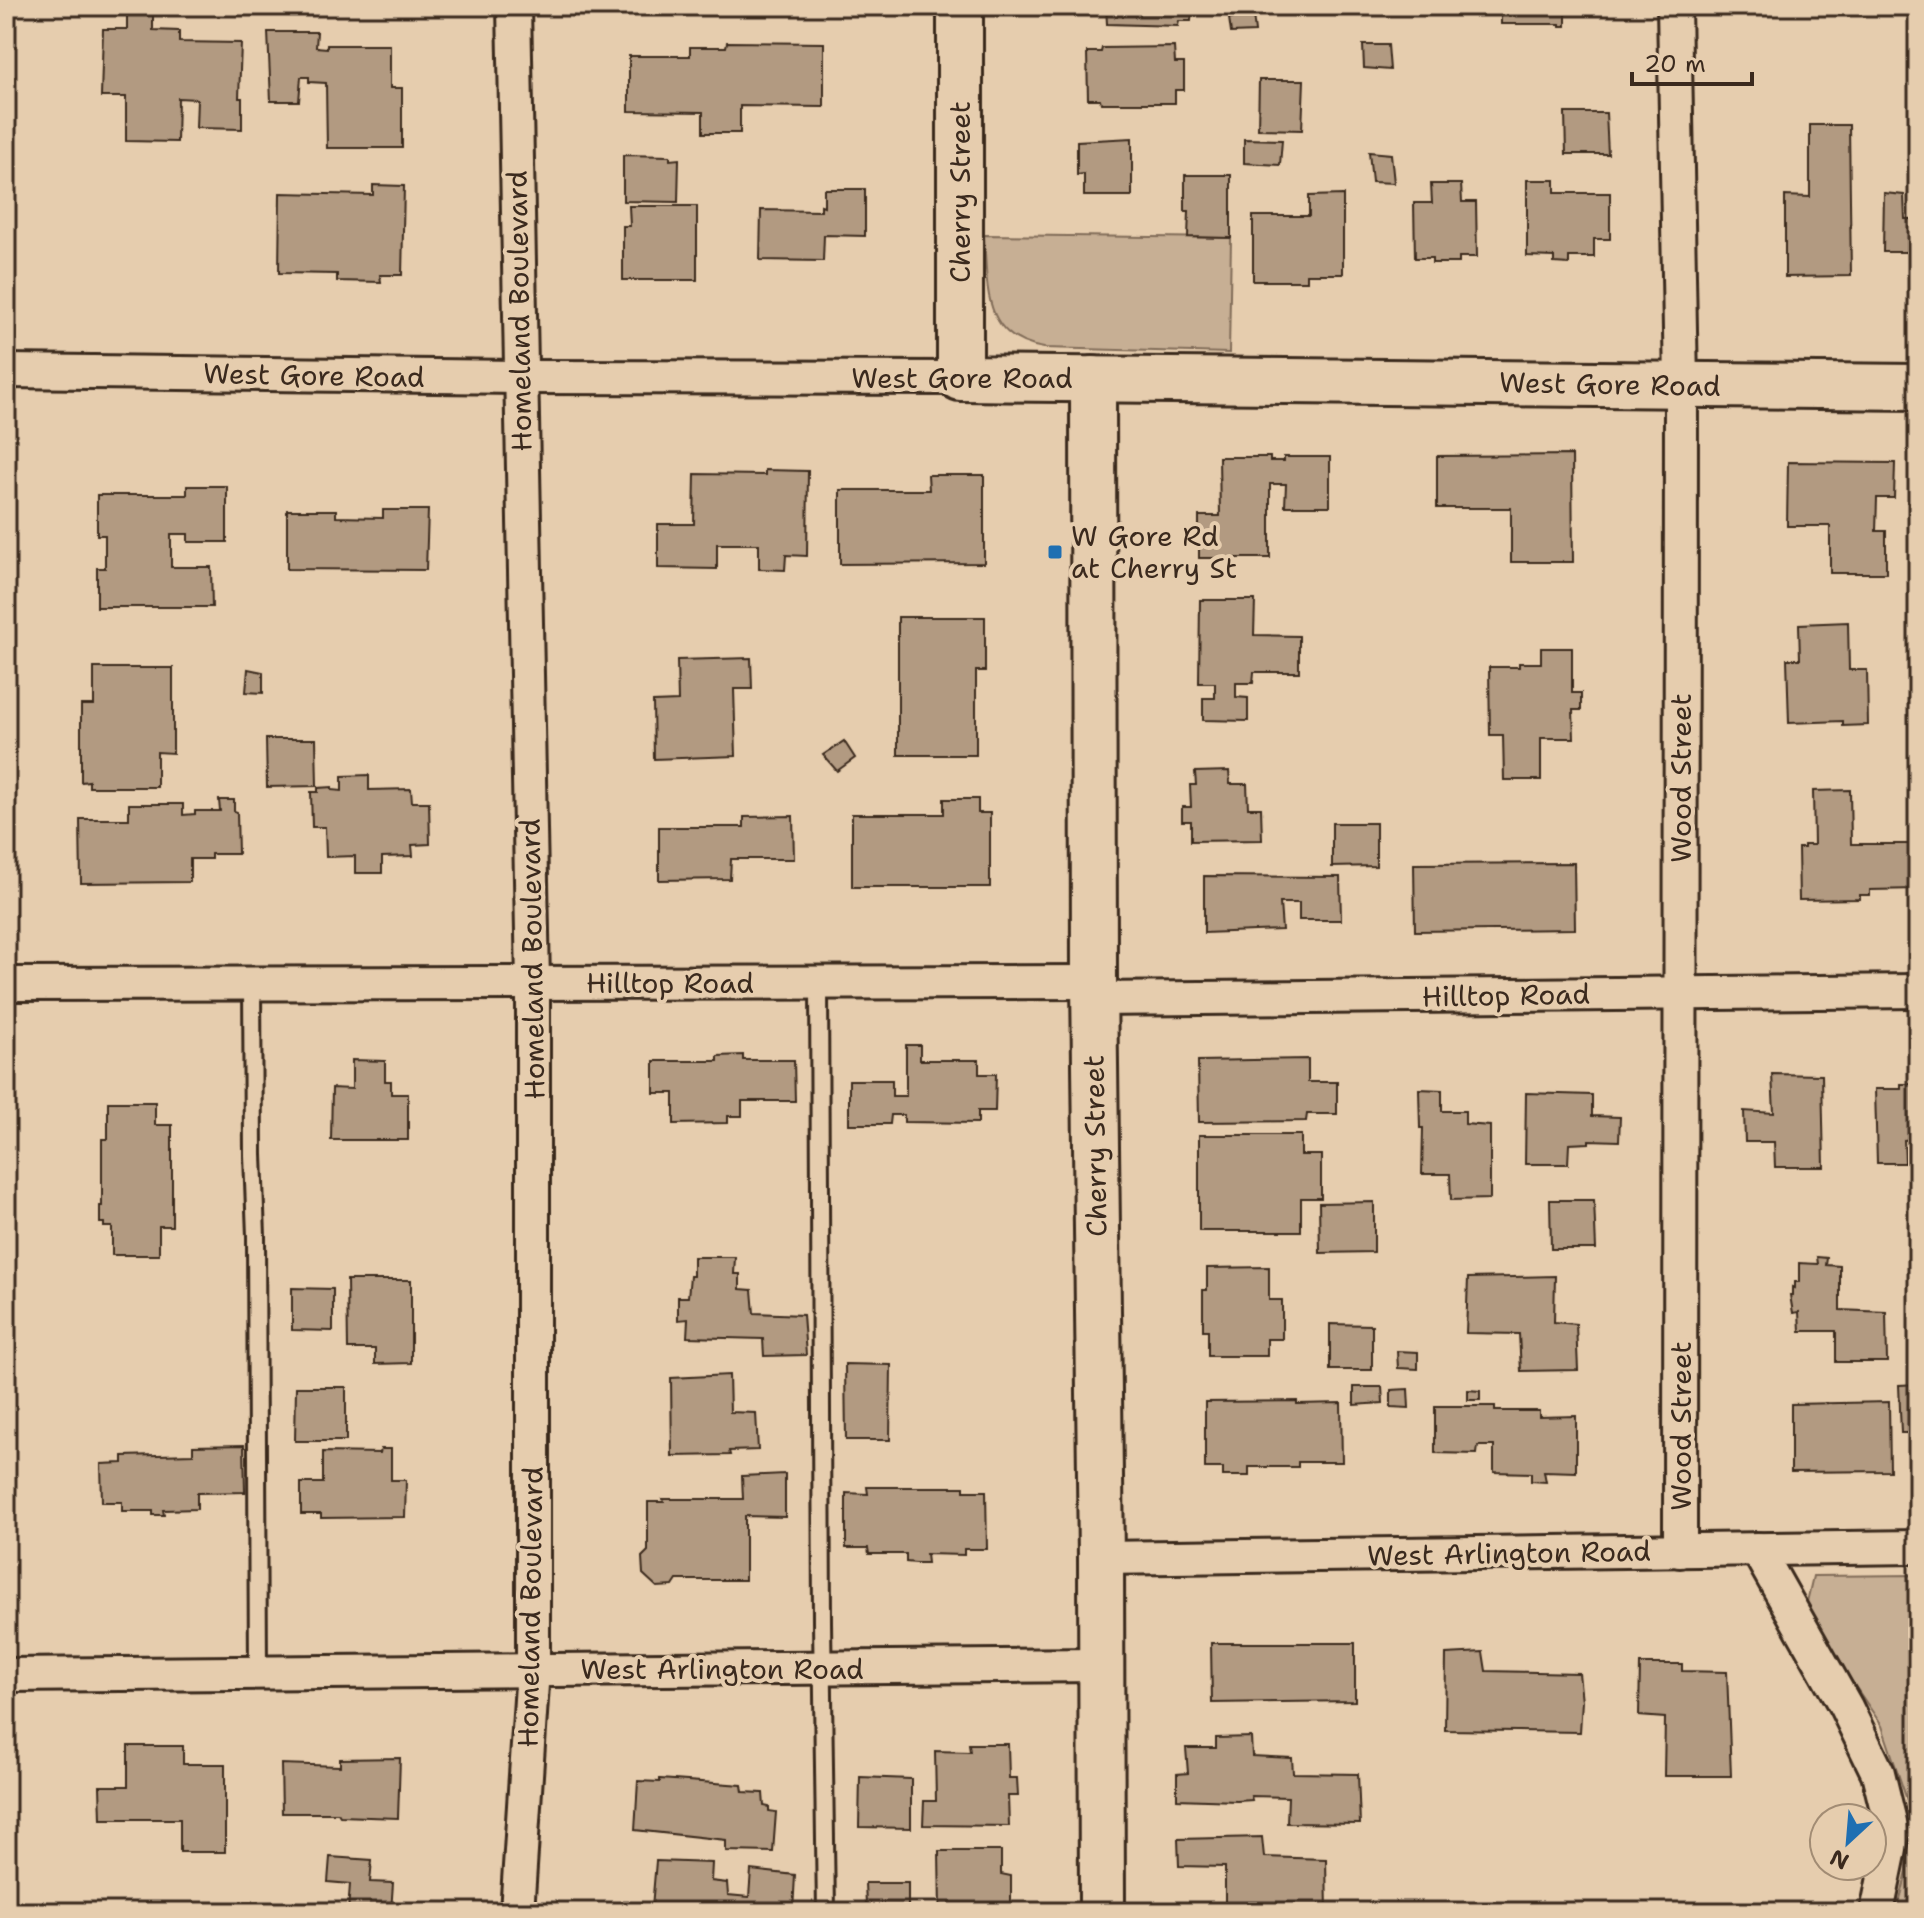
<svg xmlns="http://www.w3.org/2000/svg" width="1924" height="1918" viewBox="0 0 1924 1918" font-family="'Shantell Sans',sans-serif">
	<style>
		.green { fill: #c7af94; stroke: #816c59; stroke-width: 2 }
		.building { fill: #b29a81; stroke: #3b2a1e; stroke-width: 2 }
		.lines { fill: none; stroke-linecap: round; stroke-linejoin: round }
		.lane-casing { stroke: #3b2a1e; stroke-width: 22 }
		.street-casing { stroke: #3b2a1e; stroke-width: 38 }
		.secondary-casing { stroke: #3b2a1e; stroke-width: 50 }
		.lane { stroke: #e6cdae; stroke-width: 16 }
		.street { stroke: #e6cdae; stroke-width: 32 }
		.secondary { stroke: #e6cdae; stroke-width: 44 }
		.poi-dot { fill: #1f6fb2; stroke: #e6cdae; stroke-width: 3 }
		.labels { text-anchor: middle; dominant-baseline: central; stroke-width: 8; stroke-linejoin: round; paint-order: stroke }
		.street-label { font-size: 28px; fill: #3b2a1e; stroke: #e6cdae }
		.poi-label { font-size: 28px; fill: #3b2a1e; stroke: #e6cdae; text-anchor: start }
	</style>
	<rect width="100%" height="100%" fill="#e6cdae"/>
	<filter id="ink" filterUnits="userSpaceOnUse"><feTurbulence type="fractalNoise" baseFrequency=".0125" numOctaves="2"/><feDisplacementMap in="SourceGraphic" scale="16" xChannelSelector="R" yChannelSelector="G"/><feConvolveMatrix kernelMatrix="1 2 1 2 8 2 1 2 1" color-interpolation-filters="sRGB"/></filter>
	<g filter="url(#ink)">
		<g class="green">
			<path d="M984 235 1231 238 1229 353 1044 348C981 338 988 286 984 235Z"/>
			<path d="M1918 1575V1912H1897L1907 1872 1910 1809 1882 1726 1834 1655 1807 1602 1813 1576Z"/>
		</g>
		<g class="building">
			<path d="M1106 6H1192L1191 21H1179L1178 26 1107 24Z"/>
			<path d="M1501 6H1566V26H1560V24H1501Z"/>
			<path d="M127 15H153V30L179 31V42L241 43 239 98H242V129L196 128 197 99 178 98 177 142 126 141V97H101L103 29H127Z"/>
			<path d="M1253 15 1255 32 1231 33 1229 18Z"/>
			<path d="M268 32H317L316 47 327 48V45H390V88H402V148H327L326 83 309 82V77H301L299 101H271Z"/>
			<path d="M727 42 824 43V107L740 106V133H703V112L629 111V56H690V47H726Z"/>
			<path d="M1363 45H1388L1390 70 1364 68Z"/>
			<path d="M1174 47 1175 63H1184V90H1175V103H1101L1100 99H1088L1087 52H1101L1102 48Z"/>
			<path d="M1259 80H1304L1302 130 1258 129Z"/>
			<path d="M1565 113H1606L1608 154H1566Z"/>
			<path d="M1810 125H1849L1851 276 1785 277V196L1810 197Z"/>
			<path d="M1132 138V196H1084V174L1077 175V141Z"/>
			<path d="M1244 139 1282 140 1280 165 1244 163Z"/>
			<path d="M1369 152 1391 154 1394 183 1372 182Z"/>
			<path d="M623 155 670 156V160L679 159 678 202 623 201Z"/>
			<path d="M1185 175H1231V238L1188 237 1189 211H1185Z"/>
			<path d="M1527 180H1555V193H1610V239H1594V257H1569V264L1554 263V257L1527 256Z"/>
			<path d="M1431 184H1461L1462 202H1476L1477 257H1459V263H1432V258H1415L1414 203H1432Z"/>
			<path d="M373 185 404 186 402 275H380L381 282 337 281V274L279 273 280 193 373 195Z"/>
			<path d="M824 189H865V236L824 235 823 261 760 260 761 210 821 211V205L824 206Z"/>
			<path d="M1884 193 1904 195 1905 219H1918V268H1916L1915 252H1883Z"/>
			<path d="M1343 195V274H1307V281H1253V216H1309V196Z"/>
			<path d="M629 206H697V280H623V226H630Z"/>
			<path d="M1572 455 1573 562H1511V508H1437V456Z"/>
			<path d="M1219 457H1270V461H1284V457H1330V506H1285L1286 484H1270V558H1199V516H1220Z"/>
			<path d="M1788 462 1895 463 1894 498H1877L1876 531H1886V573H1830V526H1787Z"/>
			<path d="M765 470 808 471 807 556 786 555 785 570 759 569V544H717V569L658 568V524H694L695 474 765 475Z"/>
			<path d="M928 475H984V563L840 564V490H929Z"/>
			<path d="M187 486H227V542H188V534H171V567H211L212 607H97V568H105V535H97V495H187Z"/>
			<path d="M287 510H336V517L383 518V510H428L426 570 287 569Z"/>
			<path d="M1200 600H1255L1254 635 1299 636V672H1254L1253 683H1236V697L1248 698V721L1203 720V698H1215V683H1199Z"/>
			<path d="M898 617H985V671H976V755H898Z"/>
			<path d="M1848 622 1849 670H1867L1868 725 1843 726V721L1789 723 1787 659H1800L1799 624Z"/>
			<path d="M1541 648H1572V693H1581V710H1573L1574 738H1541V780H1504L1503 735H1490L1489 667H1519V663H1541Z"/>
			<path d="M751 658 752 689H734L736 756 654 759 653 702 678 701 677 660Z"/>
			<path d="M94 668H173V753L157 752V787H89V781L81 782V705H94Z"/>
			<path d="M248 669 263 672V693L246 692Z"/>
			<path d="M266 739H316L317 786 267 787Z"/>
			<path d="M844 741 855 758 837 771 823 755Z"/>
			<path d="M1229 771 1230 784H1247L1248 808H1261L1262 840 1191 841V821H1182V807H1191L1190 785H1196L1195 772Z"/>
			<path d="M369 775V790L411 789 412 802H429L430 844 412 845 413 856 382 857V873H355V856L326 857 325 827H312L311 792H318V788L332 787V790L342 791V776Z"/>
			<path d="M1850 790 1851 844H1918V889L1870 890V895H1860V899L1799 900 1798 848H1804V845H1814L1813 791Z"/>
			<path d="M944 799H978V813H990V887H852V814H944Z"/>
			<path d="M219 800H234V811L237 812 238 854H211V859H190V882L81 883 80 819H129V804H183V815L195 814V811H220Z"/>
			<path d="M793 816 794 859H731L730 879 659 880V827H744V817Z"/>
			<path d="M1332 823H1376V866L1332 867Z"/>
			<path d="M1574 863 1575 929 1415 931 1414 864Z"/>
			<path d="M1204 876 1340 877 1341 920H1299V903H1280L1282 930 1204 933Z"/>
			<path d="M906 1045H920V1060H979V1074H996L995 1111H978V1123L904 1122V1115H891L890 1124H849V1080H892V1096H906Z"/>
			<path d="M743 1055V1060H794L795 1101H742V1116H728V1123L674 1124V1093H654V1061H718V1056Z"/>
			<path d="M1308 1059V1082H1337V1114H1307L1306 1121 1199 1122 1198 1061Z"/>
			<path d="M352 1060 385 1061V1081H391V1094H408V1140H331L332 1088 352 1089Z"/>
			<path d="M1772 1074 1822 1075 1824 1167H1775L1774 1142H1745L1744 1111 1774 1113Z"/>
			<path d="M1901 1084H1913V1089H1918V1154H1915L1914 1139 1904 1140 1905 1163H1877L1875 1089H1901Z"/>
			<path d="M1419 1089 1442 1090V1111H1465V1124L1490 1126V1199L1451 1200 1450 1174H1422L1423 1128H1420Z"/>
			<path d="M1526 1093 1592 1095V1116L1620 1117 1619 1141 1589 1140V1143L1569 1144 1568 1164H1525Z"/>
			<path d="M108 1102H155V1125H172V1226H159V1255H112V1227H104V1223H100V1206H102V1139H108Z"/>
			<path d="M1199 1135H1301V1155H1321V1198H1301V1231H1199Z"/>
			<path d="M1550 1200H1594L1596 1249H1551Z"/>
			<path d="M1374 1202V1252L1320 1253 1319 1203Z"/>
			<path d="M693 1257H735L734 1274H740V1289L752 1290 754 1313 803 1315 806 1355 764 1356 763 1339 687 1337 688 1319 678 1320V1297H688L690 1276H693Z"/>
			<path d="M1817 1257 1827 1258 1826 1265 1840 1266V1310L1886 1312 1887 1362H1836V1331H1800L1799 1312 1793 1313 1790 1295H1792V1287L1795 1288V1282H1799V1263L1818 1264Z"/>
			<path d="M1269 1267V1300H1282V1339H1267V1356H1208V1330H1203V1290H1207V1268Z"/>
			<path d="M1555 1276 1554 1322 1576 1324 1578 1370 1521 1371 1519 1334 1466 1333 1468 1278Z"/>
			<path d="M347 1280H411V1363L375 1364V1349H348Z"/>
			<path d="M292 1288 333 1289V1331L292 1330Z"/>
			<path d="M1330 1324 1372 1325V1370H1330Z"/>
			<path d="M1397 1351 1418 1352V1369L1398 1368Z"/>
			<path d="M845 1364 891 1365 890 1440H846Z"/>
			<path d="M729 1375 730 1412 756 1413 758 1450 729 1451 730 1455 672 1456 671 1378Z"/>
			<path d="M1918 1384V1433H1901L1899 1385Z"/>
			<path d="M296 1387H346V1441H295Z"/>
			<path d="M1354 1387H1382L1383 1403 1354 1405Z"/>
			<path d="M1408 1389 1409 1408 1391 1407V1390Z"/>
			<path d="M1468 1390 1480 1391V1400H1468Z"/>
			<path d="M1297 1401V1404L1341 1403 1342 1462H1298V1467H1249V1476H1223V1468H1205V1402Z"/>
			<path d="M1889 1402 1890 1471 1791 1472V1404Z"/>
			<path d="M1435 1406H1495V1411H1539V1417L1576 1416V1472L1544 1471 1546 1482 1531 1481V1473L1494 1472V1446H1478L1477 1454 1435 1453Z"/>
			<path d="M244 1445 245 1492 197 1493V1509L163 1510 164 1515H153V1511H122V1502H102L101 1464 123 1463V1456L193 1454V1446Z"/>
			<path d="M381 1449H391V1480H406L405 1517 321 1518V1514H301V1483H323V1452L380 1453Z"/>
			<path d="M785 1474V1517L745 1516V1580H677L673 1586 657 1587 643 1574 642 1557 648 1551V1502H664L663 1499H743L742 1476Z"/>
			<path d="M867 1487H964V1491H986L987 1549H964V1555L926 1554 927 1563H916L906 1562V1554H869L868 1548H846V1493L868 1494Z"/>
			<path d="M1211 1643H1355V1701L1212 1703Z"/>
			<path d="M1483 1652 1486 1671 1579 1673 1582 1701 1580 1732 1445 1730 1446 1654Z"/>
			<path d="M1640 1664H1682V1671L1727 1672 1731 1776H1664L1665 1718 1639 1716Z"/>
			<path d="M1251 1737 1252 1756 1292 1758 1293 1773 1358 1774 1360 1824 1287 1823 1288 1797 1251 1796 1252 1800 1237 1801 1177 1799V1774L1188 1773 1186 1748H1216V1738Z"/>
			<path d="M969 1744H1008L1009 1778H1017L1018 1796H1008L1009 1826 923 1825 924 1801H936L935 1751 970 1752Z"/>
			<path d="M128 1746H183V1764H225V1852H180V1819H101L100 1786H128Z"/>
			<path d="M400 1758 398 1818 340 1816 338 1813H282L281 1764 340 1766V1759Z"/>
			<path d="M860 1777 911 1779V1828L859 1827Z"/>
			<path d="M660 1779 742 1785 743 1792 763 1793 764 1806 769 1807V1811L776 1812 773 1852 726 1851V1840L635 1830 638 1781 660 1782Z"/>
			<path d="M1262 1837 1264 1857 1326 1859 1327 1912H1225V1867L1179 1866 1178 1839Z"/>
			<path d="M939 1851H1001V1874L1011 1876V1912H940Z"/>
			<path d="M330 1857 372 1860 370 1882 393 1883 391 1912H348L350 1884 328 1882Z"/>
			<path d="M656 1861 712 1863 711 1881 727 1883 728 1895 749 1897 751 1870 795 1875 793 1912H748V1909L727 1906V1912H656V1907H652Z"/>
			<path d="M865 1883H908V1912H862L861 1905H866Z"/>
		</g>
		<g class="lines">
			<defs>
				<g id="lane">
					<path d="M252 982 253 1155 256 1236 258 1673"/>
					<path d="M819 982 822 1622 826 1912"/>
				</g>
				<g id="street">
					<path d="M514 6 533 983V1669L517 1912"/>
					<path d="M1674 6 1681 384 1680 1551"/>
					<path d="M6 371 520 377 960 378"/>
					<path d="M6 984 1094 982"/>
					<path d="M1094 999 1918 991"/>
					<path d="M1757 1549 1846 1707 1878 1773 1893 1834 1877 1912"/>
					<path d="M1101 1558 1918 1547"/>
					<path d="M6 1675 1101 1665"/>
				</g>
				<g id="secondary">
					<path d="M960 6V378L1918 387"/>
					<path d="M1093 379 1094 982 1101 1558 1102 1912"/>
				</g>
			</defs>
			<use href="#lane" class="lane-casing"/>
			<use href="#street" class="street-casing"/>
			<use href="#secondary" class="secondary-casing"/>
			<use href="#lane" class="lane"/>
			<use href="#street" class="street"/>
			<use href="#secondary" class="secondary"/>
		</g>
	</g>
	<rect class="poi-dot" x="1047" y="544" width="16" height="16" rx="4"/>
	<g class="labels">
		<g class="street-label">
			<text transform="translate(960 192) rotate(-90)">Cherry Street</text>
			<text transform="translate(519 311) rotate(-91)">Homeland Boulevard</text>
			<text transform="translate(314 375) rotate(1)">West Gore Road</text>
			<text x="962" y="378">West Gore Road</text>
			<text transform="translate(1610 384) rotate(1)">West Gore Road</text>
			<text transform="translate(1681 778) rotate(-90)">Wood Street</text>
			<text transform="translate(532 959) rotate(-91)">Homeland Boulevard</text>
			<text x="670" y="983">Hilltop Road</text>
			<text transform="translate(1506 995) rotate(-1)">Hilltop Road</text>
			<text transform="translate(1095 1146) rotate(-91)">Cherry Street</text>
			<text transform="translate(1681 1426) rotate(-90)">Wood Street</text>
			<text transform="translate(1509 1553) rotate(-1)">West Arlington Road</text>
			<text transform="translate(530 1607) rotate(-89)">Homeland Boulevard</text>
			<text x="722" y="1669">West Arlington Road</text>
		</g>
		<g class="poi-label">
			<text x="1071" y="536">W Gore Rd<tspan x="1071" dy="32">at Cherry St</tspan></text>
		</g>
	</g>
	<rect width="1924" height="1918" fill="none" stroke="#e6cdae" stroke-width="32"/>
	<rect x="16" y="16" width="1892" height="1886" fill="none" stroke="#3b2a1e" stroke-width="3" filter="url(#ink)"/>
	<g transform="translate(1848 1842) rotate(206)"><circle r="38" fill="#e6cdae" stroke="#a28c74" stroke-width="2"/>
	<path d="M0-6L14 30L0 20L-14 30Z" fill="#1f6fb2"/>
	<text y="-12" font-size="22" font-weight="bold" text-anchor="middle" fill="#3b2a1e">N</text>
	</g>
	<path d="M1632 72v12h120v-12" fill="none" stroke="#3b2a1e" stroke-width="4"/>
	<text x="1644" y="72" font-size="24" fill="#3b2a1e" stroke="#e6cdae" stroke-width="6" paint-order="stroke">20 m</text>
</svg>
